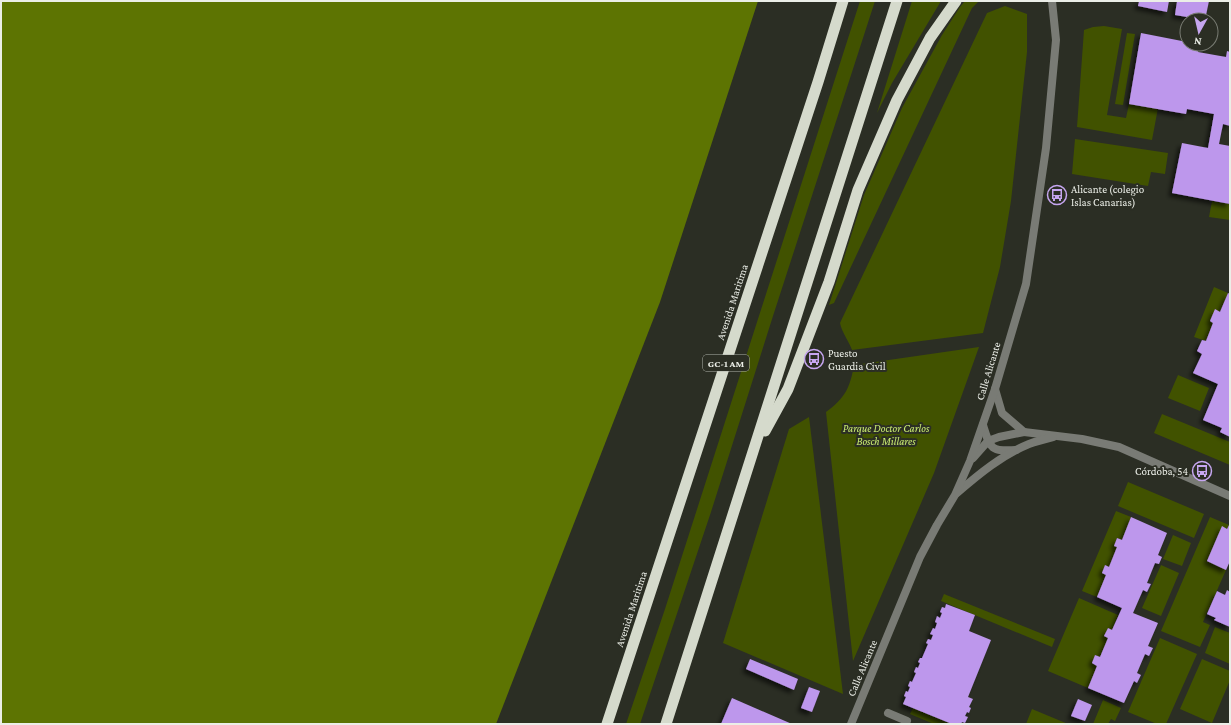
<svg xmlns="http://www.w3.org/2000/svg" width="1231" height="725" viewBox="0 0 1231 725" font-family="'Crimson Pro',serif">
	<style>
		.green { fill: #415200 }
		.water { fill: #5d7402 }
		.building { fill: #bd97ec; filter: url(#shadow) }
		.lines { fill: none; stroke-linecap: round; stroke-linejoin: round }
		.pedestrian { stroke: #797b75; stroke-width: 8 }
		.minor { stroke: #797b75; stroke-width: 8 }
		.trunk { stroke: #d5dacc; stroke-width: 11 }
		.labels { text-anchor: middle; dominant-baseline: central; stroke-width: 4; stroke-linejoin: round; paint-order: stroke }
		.shield { fill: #2b2e24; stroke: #b1b4ac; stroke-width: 1 }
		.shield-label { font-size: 10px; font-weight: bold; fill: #ebeee7 }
		.poi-label { font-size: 11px; fill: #ebeee7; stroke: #2b2e24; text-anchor: start }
		.street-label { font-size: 11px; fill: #ebeee7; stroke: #2b2e24 }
		.park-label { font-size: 11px; font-style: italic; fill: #ccee72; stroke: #2b2e24 }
	</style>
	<defs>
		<filter id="shadow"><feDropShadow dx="-3.5" dy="3.5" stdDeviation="2" flood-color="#0009"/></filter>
	</defs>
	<rect width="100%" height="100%" fill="#2b2e24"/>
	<g class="green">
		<path d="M860 1H875L773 316 711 512 640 724H626L665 609Z"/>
		<path d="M912 1H941L892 83 877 113Z"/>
		<path d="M965 1H979L972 8 834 303 829 305 864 195 902 108 942 35 960 7Z"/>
		<path d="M1005 6 1027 14V52L1011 201 1000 267 983 333 852 350C849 341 842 333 840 323L987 13Z"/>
		<path d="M1104 26 1122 29 1107 115 1126 118 1129 104 1158 108 1152 140 1077 127 1084 30 1093 27Z"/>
		<path d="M1127 33 1135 34 1123 105 1115 104Z"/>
		<path d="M1075 139 1168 153 1165 174 1151 172 1148 186 1072 174Z"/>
		<path d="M1212 201 1230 204V220L1209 217Z"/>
		<path d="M1214 287 1228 293 1220 312 1215 310 1210 321 1213 323 1206 341 1194 337Z"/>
		<path d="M979 347 934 473 853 661 826 412C845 398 850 388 854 365Z"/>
		<path d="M1178 375 1209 388 1200 411 1168 398Z"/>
		<path d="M1162 414 1230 442V465L1154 433Z"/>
		<path d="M809 417 843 694 723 643 789 429Z"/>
		<path d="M1128 482 1204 514 1194 538 1118 506Z"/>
		<path d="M1116 511 1131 517 1122 540 1117 538 1114 546 1117 547 1109 567 1105 565 1102 573 1106 575 1097 597 1082 591Z"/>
		<path d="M1210 517 1229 525 1227 529 1222 527 1207 561 1226 570 1203 622 1210 625 1200 647 1161 631Z"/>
		<path d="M1173 535 1191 543 1182 566 1163 559Z"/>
		<path d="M1161 565 1179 573 1161 616 1142 608Z"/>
		<path d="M944 594 1055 639 1052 647 941 601Z"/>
		<path d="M1079 598 1118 615 1112 630 1108 628 1104 636 1108 638 1100 657 1095 655 1092 663 1097 666 1088 688 1048 671Z"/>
		<path d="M1215 627 1230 633V664L1205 653Z"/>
		<path d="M1160 638 1197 654 1166 724H1157L1128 712Z"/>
		<path d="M1202 659 1230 671V680L1212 723 1180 709Z"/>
		<path d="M1103 700 1121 708 1115 721 1111 719 1108 724H1093Z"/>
		<path d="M913 708 952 724H934L910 714Z"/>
		<path d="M1032 709 1068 724H1026Z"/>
	</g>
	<path class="water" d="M1 1H758L660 302 496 724H1Z"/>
	<g class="building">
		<path d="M1139 1H1169L1167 12 1138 6Z"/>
		<path d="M1177 1H1209L1205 20 1175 15Z"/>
		<path d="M1141 33 1187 42V44L1199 45 1198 52 1226 57 1227 51 1230 52V126L1223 124 1219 144 1230 146V204L1172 193 1182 143 1208 148 1214 114 1187 109 1186 114 1129 104Z"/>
		<path d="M1228 293 1230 294V384L1229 387 1230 388V437L1220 432 1222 428 1203 420 1218 384 1193 373 1202 354 1197 351 1202 340 1206 341 1213 323 1210 321 1215 309 1220 312Z"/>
		<path d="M1131 517 1167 533 1158 555 1162 557 1159 564 1155 563 1147 583 1151 584 1147 592 1143 590 1133 613 1158 623 1148 646 1153 648 1149 656 1145 654 1137 673 1141 675 1137 683 1134 681 1124 703 1088 688 1097 666 1092 663 1095 655 1100 657 1108 638 1104 636 1108 628 1112 630 1122 608 1097 597 1106 575 1102 573 1105 565 1109 567 1117 547 1114 546 1117 538 1122 540Z"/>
		<path d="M1230 523V561L1226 570 1207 561 1222 526 1227 529Z"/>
		<path d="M1227 590 1230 592V627L1214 620 1216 618 1207 614 1217 591 1225 595Z"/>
		<path d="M946 604 975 615 969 631 991 640 968 697 973 699 969 707 971 708 969 713 967 712 965 716 968 717 965 723 962 722 961 724H952L903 704 906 697 904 696 906 691 908 692 910 687 908 686 910 681 912 682 916 673 914 672 916 667 918 668 920 663 918 662 920 658H922L928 644 926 643 928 639 931 640 933 635 930 634 933 628 935 629 937 623 935 622 937 616 940 618 942 613 940 612 942 607 945 608Z"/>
		<path d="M750 659 798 679 794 690 746 669Z"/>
		<path d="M809 687 820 691 812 712 801 708Z"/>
		<path d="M732 698 792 724H721Z"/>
		<path d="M1078 699 1092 705 1085 721 1071 716Z"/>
	</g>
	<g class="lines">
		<path class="pedestrian" d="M888 713 907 721"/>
		<g class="minor">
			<path d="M995 389 1002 413 1024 432 1082 439 1119 447 1230 496"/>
			<path d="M983 425C990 448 990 452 1016 450"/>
			<path d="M973 458 988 441 999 437 1024 432"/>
			<path d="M957 493C979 474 1002 455 1029 444 1037 441 1045 439 1053 437"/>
			<path d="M851 724 920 557 937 525 955 495 970 461 995 389 1026 284 1046 148 1056 40 1052 1"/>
		</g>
		<g class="trunk">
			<path d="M765 431 788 389 829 282 858 190 897 100 930 38 956 1"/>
			<path d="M607 724 818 82 843 1"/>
			<path d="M666 724 897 1"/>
		</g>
	</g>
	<defs>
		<symbol id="bus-ring" viewBox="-11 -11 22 22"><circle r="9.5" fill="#2b2e24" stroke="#c6a6f0" stroke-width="1.5"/><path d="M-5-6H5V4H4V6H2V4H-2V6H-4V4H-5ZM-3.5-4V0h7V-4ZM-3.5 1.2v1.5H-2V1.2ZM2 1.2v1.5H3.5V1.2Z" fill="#c6a6f0"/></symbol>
	</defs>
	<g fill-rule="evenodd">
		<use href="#bus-ring" x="1046" y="184" width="22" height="22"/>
		<use href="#bus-ring" x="803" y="348" width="22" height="22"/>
		<use href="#bus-ring" x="1191" y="460" width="22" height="22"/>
	</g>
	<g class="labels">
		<rect class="shield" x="703" y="355" width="46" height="16" rx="3"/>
		<g class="shield-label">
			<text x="726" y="363">GC-1 AM</text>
		</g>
		<g class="poi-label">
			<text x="1071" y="189">Alicante (colegio<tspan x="1071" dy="13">Islas Canarias)</tspan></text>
			<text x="828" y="353">Puesto<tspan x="828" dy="13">Guardia Civil</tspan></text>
			<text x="1188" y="471" text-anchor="end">Córdoba, 54</text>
		</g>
		<g class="street-label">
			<text transform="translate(732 302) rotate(-72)">Avenida Maritima</text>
			<text transform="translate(988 371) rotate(-73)">Calle Alicante</text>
			<text transform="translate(631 609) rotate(-72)">Avenida Maritima</text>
			<text transform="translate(862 668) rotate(-67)">Calle Alicante</text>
		</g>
		<g class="park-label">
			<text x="886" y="428">Parque Doctor Carlos<tspan x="886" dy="13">Bosch Millares</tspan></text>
		</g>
	</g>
	<rect width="1231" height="725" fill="none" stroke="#ebeee7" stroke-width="4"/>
	<g transform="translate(1199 32) rotate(188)"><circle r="19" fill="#2b2e24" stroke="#787b72"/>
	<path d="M0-3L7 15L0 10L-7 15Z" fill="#c6a6f0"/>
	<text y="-6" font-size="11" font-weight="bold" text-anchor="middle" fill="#ebeee7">N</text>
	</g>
</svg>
